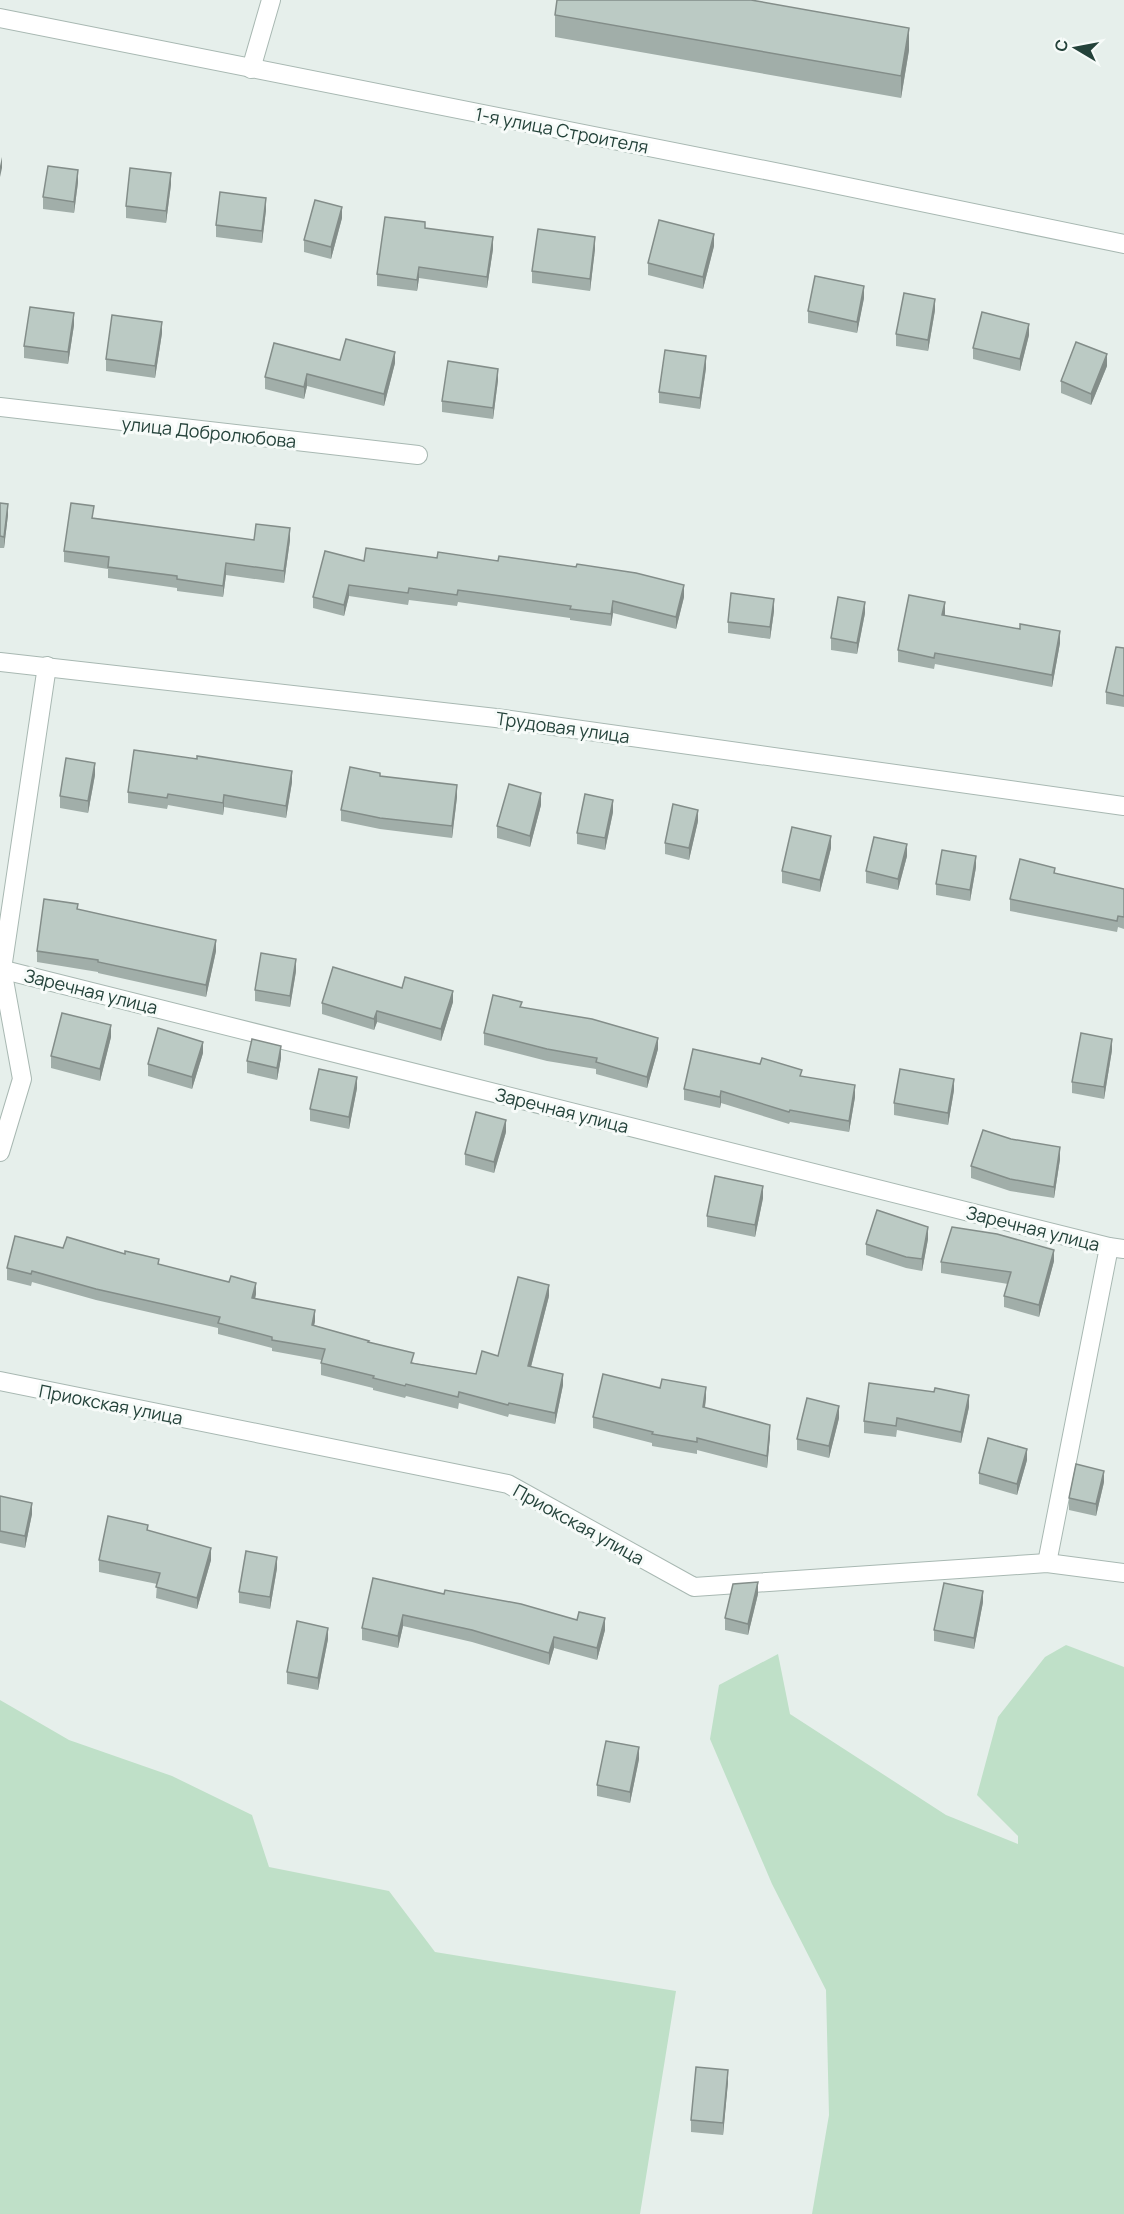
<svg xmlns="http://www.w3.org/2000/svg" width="1124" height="2214" viewBox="0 0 1124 2214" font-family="Manrope,sans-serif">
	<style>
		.green { fill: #bfe0c8 }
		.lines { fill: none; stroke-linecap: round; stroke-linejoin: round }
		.minor-casing { stroke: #a8b8b2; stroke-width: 20 }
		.minor { stroke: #fff; stroke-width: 18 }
		.wall { fill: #a1aea9 }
		.shaded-wall { fill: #838d89 }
		.building { fill: #bbcac4; stroke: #838d89; stroke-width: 1.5 }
		.labels { text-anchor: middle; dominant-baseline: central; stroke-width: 6; stroke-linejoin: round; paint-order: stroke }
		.street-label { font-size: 18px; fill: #24423a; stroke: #f7fbf9 }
	</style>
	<rect width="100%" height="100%" fill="#e6efeb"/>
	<g class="green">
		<path d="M1066 1645 1124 1667V2214H812L829 2115 826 1990 772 1884 710 1739 719 1685 778 1654 790 1714 946 1815 1018 1844V1836L977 1795 998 1717 1045 1657Z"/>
		<path d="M0 1700 69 1740 172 1776 252 1815 269 1867 389 1891 435 1952 676 1991 640 2214H0Z"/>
	</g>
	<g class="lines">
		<defs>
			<g id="minor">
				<path d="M0 18 795 176 1124 244"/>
				<path d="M251 69 271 0"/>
				<path d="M0 407 418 455"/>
				<path d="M0 662 496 718 1124 806"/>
				<path d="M0 969 1109 1247 1124 1249"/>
				<path d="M0 1152 22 1079 2 969 47 666"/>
				<path d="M0 1381 508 1484 694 1587 1047 1563 1124 1573"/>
				<path d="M1047 1563 1109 1247"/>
			</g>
		</defs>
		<use href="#minor" class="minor-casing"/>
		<use href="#minor" class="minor"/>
	</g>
	<g class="wall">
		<path d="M555 15 909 50 901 98 555 37Z"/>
		<path d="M78 182 74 213 43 209V197Z"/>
		<path d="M171 184 166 223 126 218V206Z"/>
		<path d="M266 210 262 243 216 237V225Z"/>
		<path d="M342 218 331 259 304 252V240Z"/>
		<path d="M425 228 493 249 487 288 419 278 417 291 377 286V274Z"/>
		<path d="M714 246 703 289 648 275V263Z"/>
		<path d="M595 249 590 291 532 283V271Z"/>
		<path d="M864 298 857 333 808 323V311Z"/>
		<path d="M935 310 928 351 896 346V334Z"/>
		<path d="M74 325 68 364 24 358V346Z"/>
		<path d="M162 333 155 378 106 371V359Z"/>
		<path d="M1029 335 1020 371 973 359V348Z"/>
		<path d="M340 360 395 363 384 406 307 386 304 399 265 389V377Z"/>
		<path d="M1107 366 1091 405 1061 393V381Z"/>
		<path d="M706 368 700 409 659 403V392Z"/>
		<path d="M498 380 493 419 442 412V401Z"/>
		<path d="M0 503 8 515 4 548H0Z"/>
		<path d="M94 518 254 540H290L284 583 226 575 223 597 177 591V588L108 578V569L64 562V551Z"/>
		<path d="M364 561 684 597 676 629 613 613 611 626 570 620V618L458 602 457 606 409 600 408 605 349 596 344 616 313 608V597Z"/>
		<path d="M774 611 770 639 728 633V622Z"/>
		<path d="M865 613 857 654 831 650V638Z"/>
		<path d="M945 614V616L1060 643 1052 687 935 664 934 669 898 662V650Z"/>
		<path d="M1124 648V707L1106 704V692Z"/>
		<path d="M95 775 88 813 60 808V796Z"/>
		<path d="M380 776 457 797 452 838 380 829 341 821V810Z"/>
		<path d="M292 782 286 818 224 807 223 815 168 805 167 809 128 803V792Z"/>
		<path d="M541 805 530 847 497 838V826Z"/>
		<path d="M613 812 605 850 577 844V833Z"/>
		<path d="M698 821 689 860 665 854V843Z"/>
		<path d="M831 848 820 892 782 883V871Z"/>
		<path d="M907 856 898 890 866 883V871Z"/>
		<path d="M976 867 970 901 936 895V884Z"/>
		<path d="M1055 874 1124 889V929L1118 927 1117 932 1010 911V899Z"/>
		<path d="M78 909 216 951 206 997 98 973V972L37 962V951Z"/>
		<path d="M296 971 290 1007 255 1001V990Z"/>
		<path d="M402 988 453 1002 441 1041 377 1022 374 1030 322 1014V1003Z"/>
		<path d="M522 1007 658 1049 647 1088 596 1074V1069L547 1061 484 1045V1033Z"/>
		<path d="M111 1037 100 1081 51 1068V1056Z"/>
		<path d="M1112 1050 1104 1099 1072 1093V1082Z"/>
		<path d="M203 1053 192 1089 148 1076V1064Z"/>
		<path d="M281 1058 277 1080 247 1073V1061Z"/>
		<path d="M802 1076 855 1097 849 1132 790 1122 789 1124 721 1103 720 1108 684 1100V1089Z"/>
		<path d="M357 1088 349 1129 310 1121V1109Z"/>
		<path d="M954 1090 948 1125 894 1115V1103Z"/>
		<path d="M506 1132 494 1173 465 1165V1154Z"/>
		<path d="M1060 1159 1054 1198 1010 1191 971 1178V1166Z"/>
		<path d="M763 1198 755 1237 707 1227V1216Z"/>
		<path d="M928 1239 922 1271 906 1268 866 1255V1244Z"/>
		<path d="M63 1248 159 1264 256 1294 255 1299 315 1321 314 1325 369 1343 414 1363 476 1374 498 1356 549 1296 531 1367 563 1385 555 1424 509 1414 508 1417 459 1403 458 1409 406 1396 405 1398 373 1390V1388L321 1375V1360L272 1351V1348L218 1334V1328L96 1300 32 1282 31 1286 7 1280V1268Z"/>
		<path d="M1054 1261 1039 1317 1004 1307V1296L1008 1284 941 1273V1262Z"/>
		<path d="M660 1388 706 1398 705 1408 770 1436 767 1468 697 1450V1454L652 1446V1443L593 1428V1417Z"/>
		<path d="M969 1407 961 1443 897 1430 896 1437 864 1433V1421Z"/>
		<path d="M839 1418 829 1458 797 1450V1439Z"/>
		<path d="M1027 1460 1017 1495 979 1484V1473Z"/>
		<path d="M1104 1482 1096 1516 1069 1510V1498Z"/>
		<path d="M0 1496 32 1514 25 1548 0 1543Z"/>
		<path d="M148 1531 211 1560 197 1609 156 1598 157 1584 99 1572V1560Z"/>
		<path d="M277 1568 270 1609 239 1603V1592Z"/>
		<path d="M373 1578 605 1630 597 1660 554 1648 549 1665 472 1642 403 1626 398 1648 362 1640V1628Z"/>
		<path d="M758 1594 748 1635 725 1630V1618Z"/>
		<path d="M983 1602 974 1649 934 1641V1630Z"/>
		<path d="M328 1639 318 1690 287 1684V1672Z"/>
		<path d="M639 1759 630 1803 597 1796V1785Z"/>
		<path d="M728 2082 723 2135 691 2132V2120Z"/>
	</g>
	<g class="shaded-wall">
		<path d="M909 28V50L901 98V76Z"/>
		<path d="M2 157V168L0 177V166Z"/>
		<path d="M78 170V182L74 213V202Z"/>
		<path d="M171 173V184L166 223V211Z"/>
		<path d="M266 198V210L262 243V231Z"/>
		<path d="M342 207V218L331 259V247Z"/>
		<path d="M714 234V246L703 289V277Z"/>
		<path d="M493 237V249L487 288V277Z"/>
		<path d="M595 237V249L590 291V279Z"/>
		<path d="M419 267V278L417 291V280Z"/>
		<path d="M864 286V298L857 333V322Z"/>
		<path d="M935 299V310L928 351V340Z"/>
		<path d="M74 313V325L68 364V352Z"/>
		<path d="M162 322V333L155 378V366Z"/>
		<path d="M1029 324V335L1020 371V359Z"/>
		<path d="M395 352V363L384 406V394Z"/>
		<path d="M1107 354V366L1091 405V394Z"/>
		<path d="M706 356V368L700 409V398Z"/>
		<path d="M498 369V380L493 419V408Z"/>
		<path d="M307 374V386L304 399V387Z"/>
		<path d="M8 504V515L4 548V537Z"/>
		<path d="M290 528V540L284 583V571Z"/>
		<path d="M226 563V575L223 597V586Z"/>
		<path d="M349 585V596L344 616V605Z"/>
		<path d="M684 585V597L676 629V617Z"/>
		<path d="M774 599V611L770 639V627Z"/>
		<path d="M613 601V613L611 626V614Z"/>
		<path d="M865 602V613L857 654V643Z"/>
		<path d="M945 602V614L942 627V615Z"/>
		<path d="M1060 631V643L1052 687V675Z"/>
		<path d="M95 763V775L88 813V801Z"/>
		<path d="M292 771V782L286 818V806Z"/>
		<path d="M457 785V797L452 838V826Z"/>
		<path d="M541 793V805L530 847V836Z"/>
		<path d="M224 795V807L223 815V803Z"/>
		<path d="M613 800V812L605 850V838Z"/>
		<path d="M698 810V821L689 860V848Z"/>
		<path d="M831 836V848L820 892V880Z"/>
		<path d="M907 844V856L898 890V879Z"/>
		<path d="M976 856V867L970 901V890Z"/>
		<path d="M216 940V951L206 997V985Z"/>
		<path d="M296 959V971L290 1007V996Z"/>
		<path d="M453 991V1002L441 1041V1029Z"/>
		<path d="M377 1011V1022L374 1030V1019Z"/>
		<path d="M111 1025V1037L100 1081V1069Z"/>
		<path d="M658 1038V1049L647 1088V1077Z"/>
		<path d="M1112 1039V1050L1104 1099V1087Z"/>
		<path d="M203 1042V1053L192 1089V1077Z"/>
		<path d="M281 1046V1058L277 1080V1068Z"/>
		<path d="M357 1077V1088L349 1129V1117Z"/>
		<path d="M954 1079V1090L948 1125V1113Z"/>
		<path d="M855 1085V1097L849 1132V1121Z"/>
		<path d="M721 1091V1103L720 1108V1097Z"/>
		<path d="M506 1120V1132L494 1173V1162Z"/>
		<path d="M1060 1147V1159L1054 1198V1187Z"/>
		<path d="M763 1186V1198L755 1237V1225Z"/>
		<path d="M928 1227V1239L922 1271V1259Z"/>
		<path d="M1054 1250V1261L1039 1317V1305Z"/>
		<path d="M256 1283V1294L252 1310V1298Z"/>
		<path d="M549 1285V1296L528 1378V1366Z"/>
		<path d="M315 1310V1321L312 1336V1325Z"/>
		<path d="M563 1374V1385L555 1424V1413Z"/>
		<path d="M706 1387V1398L703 1419V1407Z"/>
		<path d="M969 1395V1407L961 1443V1432Z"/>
		<path d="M839 1406V1418L829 1458V1446Z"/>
		<path d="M770 1425V1436L767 1468V1456Z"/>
		<path d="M1027 1449V1460L1017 1495V1484Z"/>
		<path d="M1104 1471V1482L1096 1516V1504Z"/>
		<path d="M32 1503V1514L25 1548V1536Z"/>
		<path d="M211 1548V1560L197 1609V1598Z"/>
		<path d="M277 1557V1568L270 1609V1597Z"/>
		<path d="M758 1582V1594L748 1635V1624Z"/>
		<path d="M983 1591V1602L974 1649V1638Z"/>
		<path d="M403 1615V1626L398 1648V1636Z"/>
		<path d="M605 1618V1630L597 1660V1648Z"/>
		<path d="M328 1628V1639L318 1690V1678Z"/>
		<path d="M554 1637V1648L549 1665V1653Z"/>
		<path d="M639 1747V1759L630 1803V1792Z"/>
		<path d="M728 2070V2082L723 2135V2123Z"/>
	</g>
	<g class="building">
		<path d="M557 0H751L909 28 901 76 555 15Z"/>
		<path d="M48 166 78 170 74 202 43 197Z"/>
		<path d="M130 168 171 173 166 211 126 206Z"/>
		<path d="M220 192 266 198 262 231 216 225Z"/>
		<path d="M315 200 342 207 331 247 304 240Z"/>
		<path d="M385 217 425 222V228L493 237 487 277 419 267 417 280 377 274Z"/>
		<path d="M659 220 714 234 703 277 648 263Z"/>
		<path d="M538 229 595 237 590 279 532 271Z"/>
		<path d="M815 276 864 286 857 322 808 311Z"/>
		<path d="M904 293 935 299 928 340 896 334Z"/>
		<path d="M30 307 74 313 68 352 24 346Z"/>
		<path d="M982 312 1029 324 1020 359 973 348Z"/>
		<path d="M112 315 162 322 155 366 106 359Z"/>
		<path d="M346 339 395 352 384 394 307 374 304 387 265 377 274 343 340 360Z"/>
		<path d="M1076 342 1107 354 1091 394 1061 381Z"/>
		<path d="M665 350 706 356 700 398 659 392Z"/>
		<path d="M448 361 498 369 493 408 442 401Z"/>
		<path d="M0 503 8 504 4 537 0 536Z"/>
		<path d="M71 503 94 506 92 518 254 540 256 524 290 528 284 571 226 563 223 586 177 579V576L108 567 109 557 64 551Z"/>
		<path d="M366 548 437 558 438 552 498 561 499 556 576 567 577 564 636 573 684 585 676 617 613 601 611 614 570 609 571 606 458 590 457 595 409 588 408 593 349 585 344 605 313 597 325 551 364 561Z"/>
		<path d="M731 593 774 599 770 627 728 622Z"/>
		<path d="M909 595 945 602 942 615 1020 629V624L1060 631 1052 675 935 653 934 658 898 650Z"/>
		<path d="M838 597 865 602 857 643 831 638Z"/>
		<path d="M1116 647 1124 648V696L1106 692Z"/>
		<path d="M134 750 197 759V756L292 771 286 806 224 795 223 803 168 794 167 798 128 792Z"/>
		<path d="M66 758 95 763 88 801 60 796Z"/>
		<path d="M350 767 380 773V776L457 785 452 826 380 818 341 810Z"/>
		<path d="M509 784 541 793 530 836 497 826Z"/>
		<path d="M585 794 613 800 605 838 577 833Z"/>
		<path d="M673 804 698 810 689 848 665 843Z"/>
		<path d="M792 827 831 836 820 880 782 871Z"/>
		<path d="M874 837 907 844 898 879 866 871Z"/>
		<path d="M942 850 976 856 970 890 936 884Z"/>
		<path d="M1020 859 1055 868 1054 873 1124 889V917L1118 916 1117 921 1010 899Z"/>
		<path d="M44 899 78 904 77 909 216 940 206 985 98 962V960L37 951Z"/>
		<path d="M261 953 296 959 290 996 255 990Z"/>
		<path d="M333 967 402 988 405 977 453 991 441 1029 377 1011 374 1019 322 1003Z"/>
		<path d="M493 995 522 1002 520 1007 592 1019 658 1038 647 1077 596 1062 597 1058 547 1049 484 1033Z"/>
		<path d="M62 1013 111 1025 100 1069 51 1056Z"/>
		<path d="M158 1028 203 1042 192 1077 148 1064Z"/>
		<path d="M1081 1033 1112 1039 1104 1087 1072 1082Z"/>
		<path d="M252 1039 281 1046 277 1068 247 1061Z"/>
		<path d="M693 1049 760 1064 762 1058 802 1070 800 1076 855 1085 849 1121 790 1110 789 1112 721 1091 720 1097 684 1089Z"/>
		<path d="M319 1069 357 1077 349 1117 310 1109Z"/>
		<path d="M900 1069 954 1079 948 1113 894 1103Z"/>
		<path d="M476 1112 506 1120 494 1162 465 1154Z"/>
		<path d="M983 1130 1011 1139 1060 1147 1054 1187 1010 1179 971 1166Z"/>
		<path d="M715 1176 763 1186 755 1225 707 1216Z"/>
		<path d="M877 1210 928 1227 922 1259 906 1257 866 1244Z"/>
		<path d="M952 1227 997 1234 1054 1250 1039 1305 1004 1296 1011 1272 941 1262Z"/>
		<path d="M15 1236 63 1248 67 1237 125 1254V1251L159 1259 158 1264 229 1282 231 1276 256 1283 252 1298 315 1310 312 1325 369 1341 368 1342 414 1353 411 1363 476 1374 482 1351 498 1356 518 1277 549 1285 528 1366 563 1374 555 1413 509 1403 508 1405 459 1392 458 1397 406 1384 405 1386 373 1378 374 1376 321 1363 325 1349 272 1340V1337L218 1323 220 1317 96 1289 32 1271 31 1274 7 1268Z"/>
		<path d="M603 1374 660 1388 662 1379 706 1387 703 1407 770 1425 767 1456 697 1438V1442L652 1434 653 1432 593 1417Z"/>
		<path d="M869 1383 934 1392 935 1388 969 1395 961 1432 897 1418 896 1426 864 1421Z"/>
		<path d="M807 1398 839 1406 829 1446 797 1439Z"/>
		<path d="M988 1438 1027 1449 1017 1484 979 1473Z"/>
		<path d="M1076 1464 1104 1471 1096 1504 1069 1498Z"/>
		<path d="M0 1496 32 1503 25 1536 0 1531Z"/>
		<path d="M108 1516 148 1525 147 1530 211 1548 197 1598 156 1587 160 1573 99 1560Z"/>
		<path d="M246 1551 277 1557 270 1597 239 1592Z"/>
		<path d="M373 1578 444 1594 445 1590 521 1604 577 1620 579 1612 605 1618 597 1648 554 1637 549 1653 472 1630 403 1615 398 1636 362 1628Z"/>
		<path d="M758 1582 748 1624 725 1618 733 1584Z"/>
		<path d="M944 1583 983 1591 974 1638 934 1630Z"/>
		<path d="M297 1621 328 1628 318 1678 287 1672Z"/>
		<path d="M606 1741 639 1747 630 1792 597 1785Z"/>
		<path d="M696 2067 728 2070 723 2123 691 2120Z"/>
	</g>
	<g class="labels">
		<g class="street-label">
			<text transform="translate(562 130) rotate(11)">1-я улица Строителя</text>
			<text transform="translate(209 432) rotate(6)">улица Добролюбова</text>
			<text transform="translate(563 727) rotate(8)">Трудовая улица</text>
			<text transform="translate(91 991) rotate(14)">Заречная улица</text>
			<text transform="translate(562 1110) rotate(14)">Заречная улица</text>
			<text transform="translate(1033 1228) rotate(14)">Заречная улица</text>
			<text transform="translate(111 1404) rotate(11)">Приокская улица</text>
			<text transform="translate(579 1524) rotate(29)">Приокская улица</text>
		</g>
	</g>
	<g transform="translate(1076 48) rotate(280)" stroke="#f7fbf9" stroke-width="4.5" paint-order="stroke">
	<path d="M0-4.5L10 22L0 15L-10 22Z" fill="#24423a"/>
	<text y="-9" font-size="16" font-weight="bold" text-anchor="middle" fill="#24423a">С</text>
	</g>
</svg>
